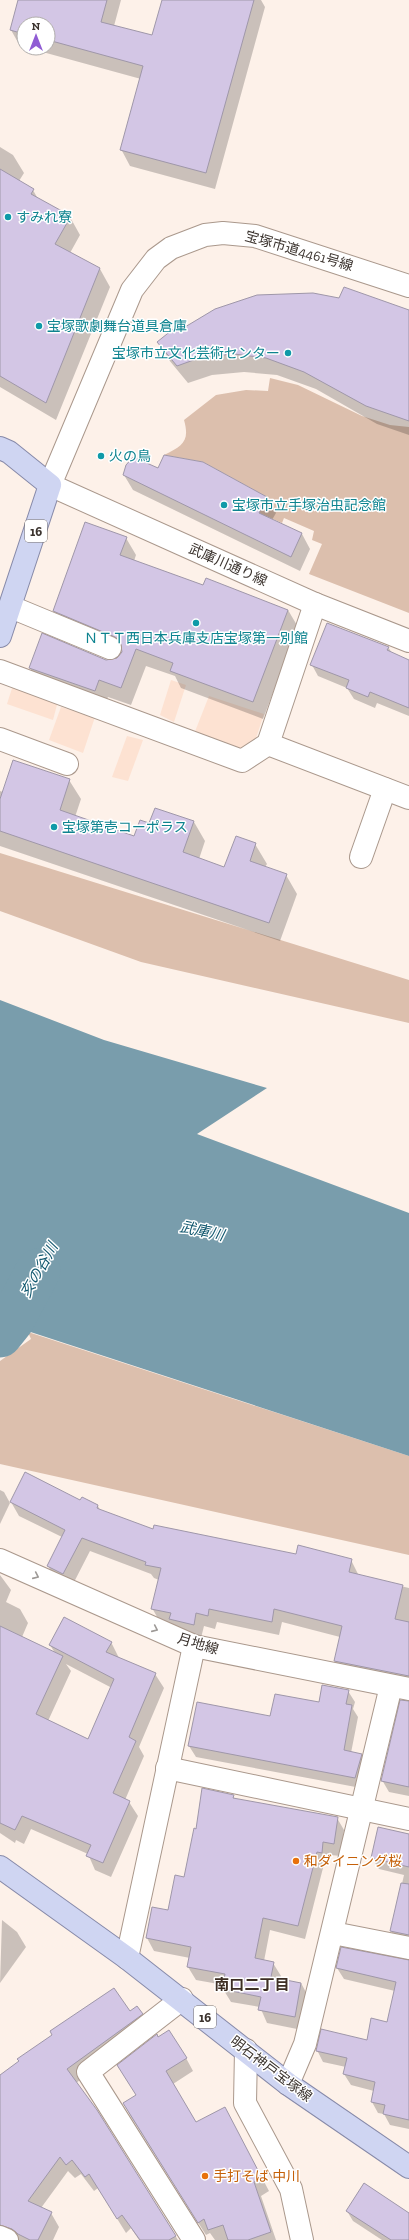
<svg xmlns="http://www.w3.org/2000/svg" width="409" height="2240" viewBox="0 0 409 2240" font-family="'Zilla Slab','Noto Sans JP',serif">
	<style>
		.built { fill: #fde2d2 }
		.green { fill: #dcbfad }
		.water { fill: #799dac }
		.shadow { fill: #0003; fill-rule: evenodd }
		.lines { fill: none; stroke-linecap: round; stroke-linejoin: round }
		.river { stroke: #799dac; stroke-width: 45 }
		.building { fill: #d3c6e5; stroke: #9f97a9 }
		.minor-casing { stroke: #aa988c; stroke-width: 24 }
		.major-casing { stroke: #878aa9; stroke-width: 24 }
		.minor { stroke: #fff; stroke-width: 22 }
		.major { stroke: #cfd5f2; stroke-width: 22 }
		.oneway { stroke: #9e9a97 }
		.culture-dot { fill: #0f9aa8; stroke: #fff; stroke-width: 1.5 }
		.food-dot { fill: #e8710a; stroke: #fff; stroke-width: 1.5 }
		.labels { text-anchor: middle; dominant-baseline: central; stroke-width: 3; stroke-linejoin: round; paint-order: stroke }
		.shield { fill: #fff; stroke: #76716d; stroke-width: 1 }
		.shield-label { font-size: 13px; font-weight: bold; fill: #3c342f }
		.culture-label { font-size: 14px; fill: #0d838f; stroke: #fff; text-anchor: start }
		.street-label { font-size: 14px; fill: #3c342f; stroke: #fff }
		.food-label { font-size: 14px; fill: #c56008; stroke: #fff; text-anchor: start }
		.water-label { font-size: 15px; font-style: italic; fill: #12586f; stroke: #fff }
		.neighbourhood-label { font-size: 15px; font-weight: bold; fill: #3d2e24; stroke: #fff }
	</style>
	<rect width="100%" height="100%" fill="#fdf1e9"/>
	<g class="built">
		<path d="M171 680 186 685 174 722 160 715Z"/>
		<path d="M13 685 58 701 53 720 7 704Z"/>
		<path d="M209 696 264 714 256 738 241 749 194 734Z"/>
		<path d="M61 707 95 717 83 753 49 740Z"/>
		<path d="M127 736 143 740 128 781 112 777Z"/>
	</g>
	<g class="green">
		<path d="M270 378 298 385 362 416 390 425 409 427V613L309 574 322 544 312 540 314 531 284 518 282 523 259 513 267 497 203 462 164 455C183 446 190 441 184 420L216 395 246 390 268 391Z"/>
		<path d="M0 853 409 980V1023L141 962 0 911Z"/>
		<path d="M28 1332 409 1456V1555L0 1464V1361L31 1339Z"/>
	</g>
	<path class="water" d="M0 1000 104 1040 267 1088 197 1134 409 1213V1456L0 1322Z"/>
	<g class="shadow">
		<path d="M19 0H121L114 26 152 37 163 0H261L265 7 215 189 130 166 121 149 141 79 28 48H48V24H24V47L20 46 11 30Z"/>
		<path d="M0 147 13 155 24 173 19 181 33 190 38 199 70 217 80 235 70 253 100 269 110 287 56 420 0 387Z"/>
		<path d="M409 311V435L377 424 316 389 277 375 244 372 212 375 188 383 169 360 159 342 180 331Z"/>
		<path d="M202 463 267 498 276 513 272 520 302 534 310 549 300 571 133 490 124 475Z"/>
		<path d="M126 538 136 555 134 561 204 587 288 610 298 627 263 719 181 688 175 676 146 666 131 705 108 697 104 707 39 685 30 668 118 659 123 652 64 628 54 611Z"/>
		<path d="M388 647 392 653 409 661V716L377 703 375 708 354 699 347 688 318 676 312 665Z"/>
		<path d="M69 780 81 799 75 817 135 837 150 824 194 822 205 841 199 859 225 868 255 844 267 864 265 867 286 875 297 894 280 941 0 846V791L3 792Z"/>
		<path d="M0 1490 4 1492 10 1503 0 1524Z"/>
		<path d="M81 1501 98 1506 100 1510 153 1531 297 1555 351 1560 359 1576 409 1588V1688L343 1675 335 1661 340 1637 282 1622 279 1635 217 1622 215 1629 204 1626 201 1638 160 1622 152 1608 159 1580 154 1578 151 1574 90 1551 71 1588 56 1580 48 1566 62 1537 19 1516 11 1502Z"/>
		<path d="M0 1575 11 1590 6 1602 20 1609 28 1623 22 1637 55 1653 50 1645 111 1642 119 1658 155 1674 164 1688 139 1747 144 1756 125 1800 129 1802 138 1816 111 1877 95 1870 88 1854 31 1829 24 1844 16 1840 15 1843 0 1833ZM66 1664 112 1688 89 1740 48 1721 71 1671Z"/>
		<path d="M348 1691 355 1702 353 1709 358 1717 351 1753 361 1755 368 1766 361 1788 196 1757 189 1746 320 1703Z"/>
		<path d="M409 1701V1796L389 1792 382 1780Z"/>
		<path d="M233 1796 235 1799 337 1818 344 1830 341 1856 330 1855 329 1865 324 1864 305 1939 270 1930 264 1961 273 1963 281 1976 280 1980 301 1983 308 1996 302 2030 267 2023 260 2007 231 2002 223 1989 224 1985 196 1980 188 1967 190 1958 154 1951 147 1938 153 1908 169 1911 184 1878 196 1830Z"/>
		<path d="M379 1828 409 1834V1945L397 1942 391 1931 404 1875 379 1869 372 1858Z"/>
		<path d="M2 1920 17 1932 26 1947 0 1983Z"/>
		<path d="M342 1949 409 1961V2129L390 2125 384 2114 378 2113 372 2102 374 2091 351 2085 344 2074 346 2067 323 2062 317 2050 367 2041 388 2023 395 1991 344 1979 337 1968Z"/>
		<path d="M129 2013 142 2014 150 2029 76 2083 96 2110 178 2240H139L131 2228 126 2233 98 2188 94 2191 81 2174 75 2178 68 2171 41 2208 51 2213 59 2227 53 2240H0V2076Z"/>
		<path d="M158 2038 186 2058 193 2071 173 2084 196 2123 225 2108 269 2191 261 2196 276 2240H215L210 2233 206 2235 131 2117 124 2104 137 2096Z"/>
		<path d="M347 2211 409 2214V2240H382L353 2221Z"/>
	</g>
	<g class="lines">
		<path class="river" d="M0 1335 12 1320 38 1271"/>
	</g>
	<g class="building">
		<path d="M18 0H107L101 22 152 35 162 0H254L206 173 120 150 143 66 48 40V24H24V34L10 30Z"/>
		<path d="M0 169 34 189 31 194 71 216 55 244 100 268 46 403 0 376Z"/>
		<path d="M344 287 409 310V421L366 406 304 372 266 358 234 354 202 357 177 366 157 342 177 326 180 330 215 309 257 295 313 293 339 298Z"/>
		<path d="M164 455 203 462 267 497 259 513 302 533 291 557 123 475 126 465 133 457 158 468Z"/>
		<path d="M85 522 127 537 120 555 203 585 206 578 288 610 253 702 170 671 173 663 136 649 121 688 99 680 95 691 29 668 42 633 106 660 117 658 122 652 120 641 115 637 53 611Z"/>
		<path d="M327 623 389 647 387 650 409 660V708L370 692 368 697 346 688 349 680 310 665Z"/>
		<path d="M13 760 70 779 60 810 134 836 140 820 149 823 155 808 194 821 183 852 224 867 236 836 256 843 250 861 287 874 269 923 0 831V799Z"/>
		<path d="M25 1472 80 1500 82 1497 98 1505 97 1508 99 1509 153 1529 154 1525 296 1554 298 1545 352 1559 349 1572 403 1585 395 1619 409 1622V1676L334 1661 342 1626 274 1609 272 1622 209 1609 208 1616 196 1613 194 1625 169 1619 171 1613 151 1609 161 1568 145 1565 146 1562 82 1538 63 1574 47 1566 65 1530 10 1502Z"/>
		<path d="M64 1617 112 1642 106 1652 156 1673 129 1737 136 1741 113 1793 130 1801 103 1863 86 1856 91 1845 22 1816 15 1830 0 1823V1626L63 1656 36 1714 88 1739 114 1679 49 1645Z"/>
		<path d="M322 1685 349 1690 346 1704 352 1705 344 1750 362 1754 355 1778 188 1746 197 1702 270 1716 275 1694 319 1702Z"/>
		<path d="M400 1700 409 1701V1787L381 1781Z"/>
		<path d="M202 1788 234 1795 233 1798 338 1817 334 1844 323 1842 322 1853 317 1852 298 1926 263 1918 255 1958 274 1962 271 1977 301 1983 295 2017 258 2010 261 1997 222 1989 225 1974 187 1967 191 1947 146 1938 152 1907 168 1910 175 1875 184 1877 194 1828 196 1829Z"/>
		<path d="M378 1827 409 1834V1867L371 1858Z"/>
		<path d="M401 1883 409 1884V1935L390 1931Z"/>
		<path d="M341 1947 409 1960V2120L383 2114 385 2105 371 2102 375 2082 343 2074 347 2058 316 2051 321 2029 367 2040 371 2018 387 2022 396 1982 336 1968Z"/>
		<path d="M114 1988 130 2011 137 2006 143 2014 67 2069 97 2110 176 2236 169 2240H140L122 2215 117 2219 89 2174 85 2177 72 2160 66 2165 60 2157 28 2201 52 2212 38 2240H30L18 2234 12 2229 0 2225V2075L19 2061 17 2059 52 2035 50 2031Z"/>
		<path d="M169 2030 187 2058 166 2071 196 2122 225 2107 262 2178 254 2182 271 2232 248 2240H228L223 2225 208 2230 204 2219 198 2223 123 2103 136 2095 117 2065 157 2034 158 2037Z"/>
		<path d="M364 2183 409 2213V2240H391L346 2211Z"/>
	</g>
	<g class="lines">
		<defs>
			<g id="minor">
				<path d="M409 286 255 236 223 233 205 235 171 248 156 259 132 290 50 485 315 604 409 641"/>
				<path d="M11 607 110 648"/>
				<path d="M0 671 242 761 268 744 315 604"/>
				<path d="M0 739 67 764"/>
				<path d="M268 744 409 798"/>
				<path d="M361 857 385 789"/>
				<path d="M0 1560 194 1646 409 1689"/>
				<path d="M167 1768 409 1819"/>
				<path d="M333 1933 409 1948"/>
				<path d="M127 1958 194 1646"/>
				<path d="M182 1999 88 2072 194 2240"/>
				<path d="M246 2050 245 2103 291 2189 302 2240"/>
				<path d="M288 2084 305 2044 391 1686"/>
				<path d="M0 2237 7 2240"/>
			</g>
			<g id="major">
				<path d="M0 448 9 452 50 485 0 636"/>
				<path d="M0 1867 127 1958 288 2084 409 2167"/>
			</g>
		</defs>
		<use href="#minor" class="minor-casing"/>
		<use href="#major" class="major-casing"/>
		<use href="#minor" class="minor"/>
		<use href="#major" class="major"/>
	</g>
	<defs><path id="oneway-chevron" d="M-2-3.5L2.5 0L-2 3.5" fill="none" stroke-width="1.6" stroke-linecap="round" stroke-linejoin="round"/></defs>
	<g class="oneway">
		<use href="#oneway-chevron" transform="translate(36 1576) rotate(24)"/>
		<use href="#oneway-chevron" transform="translate(155 1629) rotate(24)"/>
	</g>
	<g class="culture-dot">
		<circle cx="8" cy="217" r="4"/>
		<circle cx="39" cy="326" r="4"/>
		<circle cx="288" cy="353" r="4"/>
		<circle cx="101" cy="456" r="4"/>
		<circle cx="224" cy="505" r="4"/>
		<circle cx="196" cy="623" r="4"/>
		<circle cx="54" cy="827" r="4"/>
	</g>
	<g class="food-dot">
		<circle cx="296" cy="1861" r="4"/>
		<circle cx="205" cy="2176" r="4"/>
	</g>
	<g class="labels">
		<g class="shield">
			<rect x="25" y="520" width="22" height="22" rx="3"/>
			<rect x="194" y="2006" width="22" height="22" rx="3"/>
		</g>
		<g class="shield-label">
			<text x="36" y="531">16</text>
			<text x="205" y="2017">16</text>
		</g>
		<g class="culture-label">
			<text x="16" y="217">すみれ寮</text>
			<text x="47" y="326">宝塚歌劇舞台道具倉庫</text>
			<text x="280" y="353" text-anchor="end">宝塚市立文化芸術センター</text>
			<text x="109" y="456">火の鳥</text>
			<text x="232" y="505">宝塚市立手塚治虫記念館</text>
			<text x="196" y="638" text-anchor="middle">ＮＴＴ西日本兵庫支店宝塚第一別館</text>
			<text x="62" y="827">宝塚第壱コーポラス</text>
		</g>
		<g class="street-label">
			<text transform="translate(299 251) rotate(16)">宝塚市道4461号線</text>
			<text transform="translate(228 565) rotate(24)">武庫川通り線</text>
			<text transform="translate(198 1644) rotate(17)">月地線</text>
			<text transform="translate(271 2069) rotate(37)">明石神戸宝塚線</text>
		</g>
		<g class="food-label">
			<text x="304" y="1861">和ダイニング桜</text>
			<text x="213" y="2176">手打そば 中川</text>
		</g>
		<g class="water-label">
			<text transform="translate(202 1231) rotate(12)">武庫川</text>
			<text transform="translate(39 1270) rotate(-61)">亥の谷川</text>
		</g>
		<g class="neighbourhood-label">
			<text x="252" y="1985">南口二丁目</text>
		</g>
	</g>
	<g transform="translate(36 36)"><circle r="19" fill="#ffffff" stroke="#b1aeac"/>
	<path d="M0-3L7 15L0 10L-7 15Z" fill="#905cd4"/>
	<text y="-6" font-size="11" font-weight="bold" text-anchor="middle" fill="#3c342f">N</text>
	</g>
</svg>
